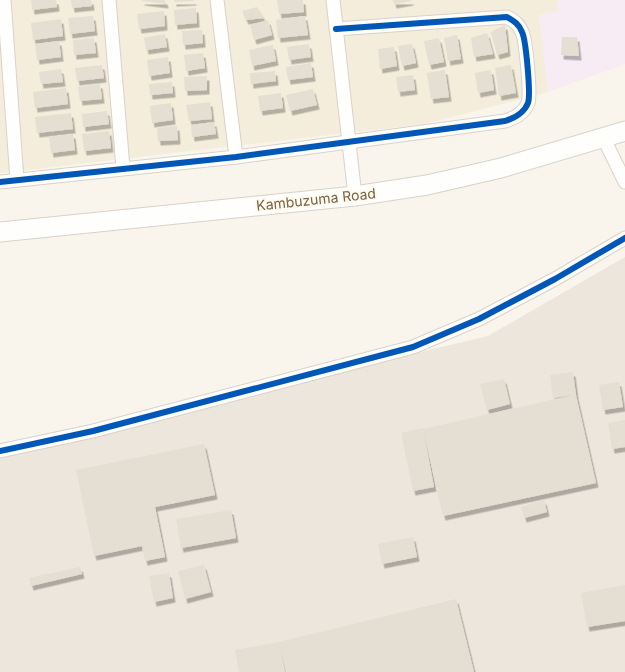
<svg xmlns="http://www.w3.org/2000/svg" width="625" height="672" viewBox="0 0 625 672" font-family="Inter,sans-serif">
	<style>
		.residential { fill: #f4eddc }
		.industrial { fill: #ece6dc }
		.education { fill: #f7ebf4 }
		.building { fill: #e5ded3; filter: url(#shadow) }
		.lines { fill: none; stroke-linecap: round; stroke-linejoin: round }
		.minor-casing { stroke: #d8d2ca; stroke-width: 15 }
		.secondary-casing { stroke: #d9d2c9; stroke-width: 21 }
		.minor { stroke: #fefefc; stroke-width: 13 }
		.secondary { stroke: #fefefc; stroke-width: 19 }
		.cycleway-casing { stroke: #fffbee; stroke-width: 8 }
		.cycleway { stroke: #0057b8; stroke-width: 6 }
		.labels { text-anchor: middle; dominant-baseline: central; stroke-width: 4; stroke-linejoin: round; paint-order: stroke }
		.street-label { font-size: 14px; fill: #7a6149; stroke: #fffbee }
	</style>
	<defs>
		<filter id="shadow"><feDropShadow dx="2.5" dy="4.5" stdDeviation="0" flood-color="#0004"/></filter>
	</defs>
	<rect width="100%" height="100%" fill="#f9f5ec"/>
	<path class="residential" d="M0 0H557L558 11 539 15 548 92 425 124 0 173Z"/>
	<path class="industrial" d="M625 257V672H0V451L488 336Z"/>
	<path class="education" d="M557 0H625V64L548 92 539 15 558 11Z"/>
	<g class="building">
		<path d="M31 0H56L57 7 32 10Z"/>
		<path d="M71 0H91L92 6 72 8Z"/>
		<path d="M142 0H165L166 4 142 1Z"/>
		<path d="M174 0H194V1L174 2Z"/>
		<path d="M277 0H303L304 12 279 14Z"/>
		<path d="M393 0H411V1L394 4Z"/>
		<path d="M257 7 264 18 246 20 242 11Z"/>
		<path d="M196 8 197 23 175 25 174 10Z"/>
		<path d="M164 11 165 26 139 29 137 14Z"/>
		<path d="M93 16 95 31 70 34 68 18Z"/>
		<path d="M305 16 308 35 278 38 276 20Z"/>
		<path d="M61 19 63 36 33 40 31 23Z"/>
		<path d="M268 20 272 35 254 40 250 25Z"/>
		<path d="M505 25 508 52 497 55 491 32Z"/>
		<path d="M202 30 203 43 183 45 182 31Z"/>
		<path d="M487 33 493 54 474 57 471 38Z"/>
		<path d="M165 34 167 47 146 50 144 38Z"/>
		<path d="M457 35 461 59 448 61 444 38Z"/>
		<path d="M562 37H577L579 56 561 55Z"/>
		<path d="M94 38 96 53 74 55 73 40Z"/>
		<path d="M439 38 444 62 429 65 424 41Z"/>
		<path d="M59 41 61 57 37 60 35 44Z"/>
		<path d="M309 44 311 57 289 60 287 47Z"/>
		<path d="M412 44 416 63 402 66 398 46Z"/>
		<path d="M273 45 276 61 252 66 249 50Z"/>
		<path d="M394 47 397 66 380 69 378 49Z"/>
		<path d="M203 53 205 68 186 71 184 55Z"/>
		<path d="M168 57 170 73 149 76 147 60Z"/>
		<path d="M311 63 313 77 288 80 286 67Z"/>
		<path d="M102 65 104 78 77 81 75 68Z"/>
		<path d="M511 65 516 93 499 96 495 68Z"/>
		<path d="M61 69 63 82 41 84 39 72Z"/>
		<path d="M445 70 449 97 431 99 427 73Z"/>
		<path d="M491 70 494 90 478 93 475 73Z"/>
		<path d="M275 71 276 81 251 84 250 73Z"/>
		<path d="M413 75 415 90 398 92 396 77Z"/>
		<path d="M207 76V90L185 91 184 77Z"/>
		<path d="M172 82 173 93 150 95 149 84Z"/>
		<path d="M100 84 102 99 80 101 78 87Z"/>
		<path d="M66 88 68 104 35 108 33 92Z"/>
		<path d="M313 89 317 105 290 111 286 95Z"/>
		<path d="M281 93 283 108 260 111 258 96Z"/>
		<path d="M210 102 212 119 189 121 186 105Z"/>
		<path d="M171 103 173 120 152 123 150 106Z"/>
		<path d="M107 111 109 124 83 127 82 114Z"/>
		<path d="M71 113 73 129 37 133 35 117Z"/>
		<path d="M214 122 216 134 192 137 191 125Z"/>
		<path d="M177 126 178 140 158 141 157 128Z"/>
		<path d="M109 131 111 148 84 151 82 134Z"/>
		<path d="M73 134 75 150 51 153 49 137Z"/>
		<path d="M573 372 576 395 596 483 443 516 423 429 573 395 553 398 550 375Z"/>
		<path d="M504 379 510 404 487 410 480 384Z"/>
		<path d="M619 382 623 407 603 410 599 385Z"/>
		<path d="M625 420V447L612 449 608 423Z"/>
		<path d="M423 428 434 487 413 491 401 433Z"/>
		<path d="M204 444 215 495 155 507 165 557 145 561 142 546 94 556 76 470Z"/>
		<path d="M544 500 547 512 524 518 521 507Z"/>
		<path d="M231 510 236 538 181 548 176 519Z"/>
		<path d="M413 537 417 557 382 564 378 544Z"/>
		<path d="M204 565 211 592 185 599 178 571Z"/>
		<path d="M80 567 82 574 31 586 29 578Z"/>
		<path d="M169 573 173 598 154 602 149 576Z"/>
		<path d="M625 585V621L587 627 581 593Z"/>
		<path d="M456 599 474 672H286L281 649 285 672H239L235 650 279 642Z"/>
	</g>
	<g class="lines">
		<defs>
			<g id="minor">
				<path d="M4 0 17 180"/>
				<path d="M109 0 123 168"/>
				<path d="M217 0 236 157"/>
				<path d="M333 0 355 196"/>
				<path d="M604 139 625 182"/>
				<path d="M0 182 236 157 505 121C515 118 524 113 528 103 531 95 526 40 522 32 519 24 514 21 507 17L336 29"/>
				<path d="M0 451 93 431 413 347 479 319 555 279 625 238"/>
			</g>
			<path id="secondary" d="M0 232 355 196 427 185 501 168 625 131"/>
		</defs>
		<use href="#minor" class="minor-casing"/>
		<use href="#secondary" class="secondary-casing"/>
		<use href="#minor" class="minor"/>
		<use href="#secondary" class="secondary"/>
		<defs>
			<g id="cycleway">
				<path d="M0 182 236 157 505 121C515 118 524 113 528 103 531 95 526 40 522 32 519 24 514 21 507 17L336 29"/>
				<path d="M0 451 93 431 413 347 479 319 555 279 625 238"/>
			</g>
		</defs>
		<use href="#cycleway" class="cycleway-casing"/>
		<use href="#cycleway" class="cycleway"/>
	</g>
	<g class="labels">
		<g class="street-label">
			<text transform="translate(316 199) rotate(-6)">Kambuzuma Road</text>
		</g>
	</g>
</svg>
